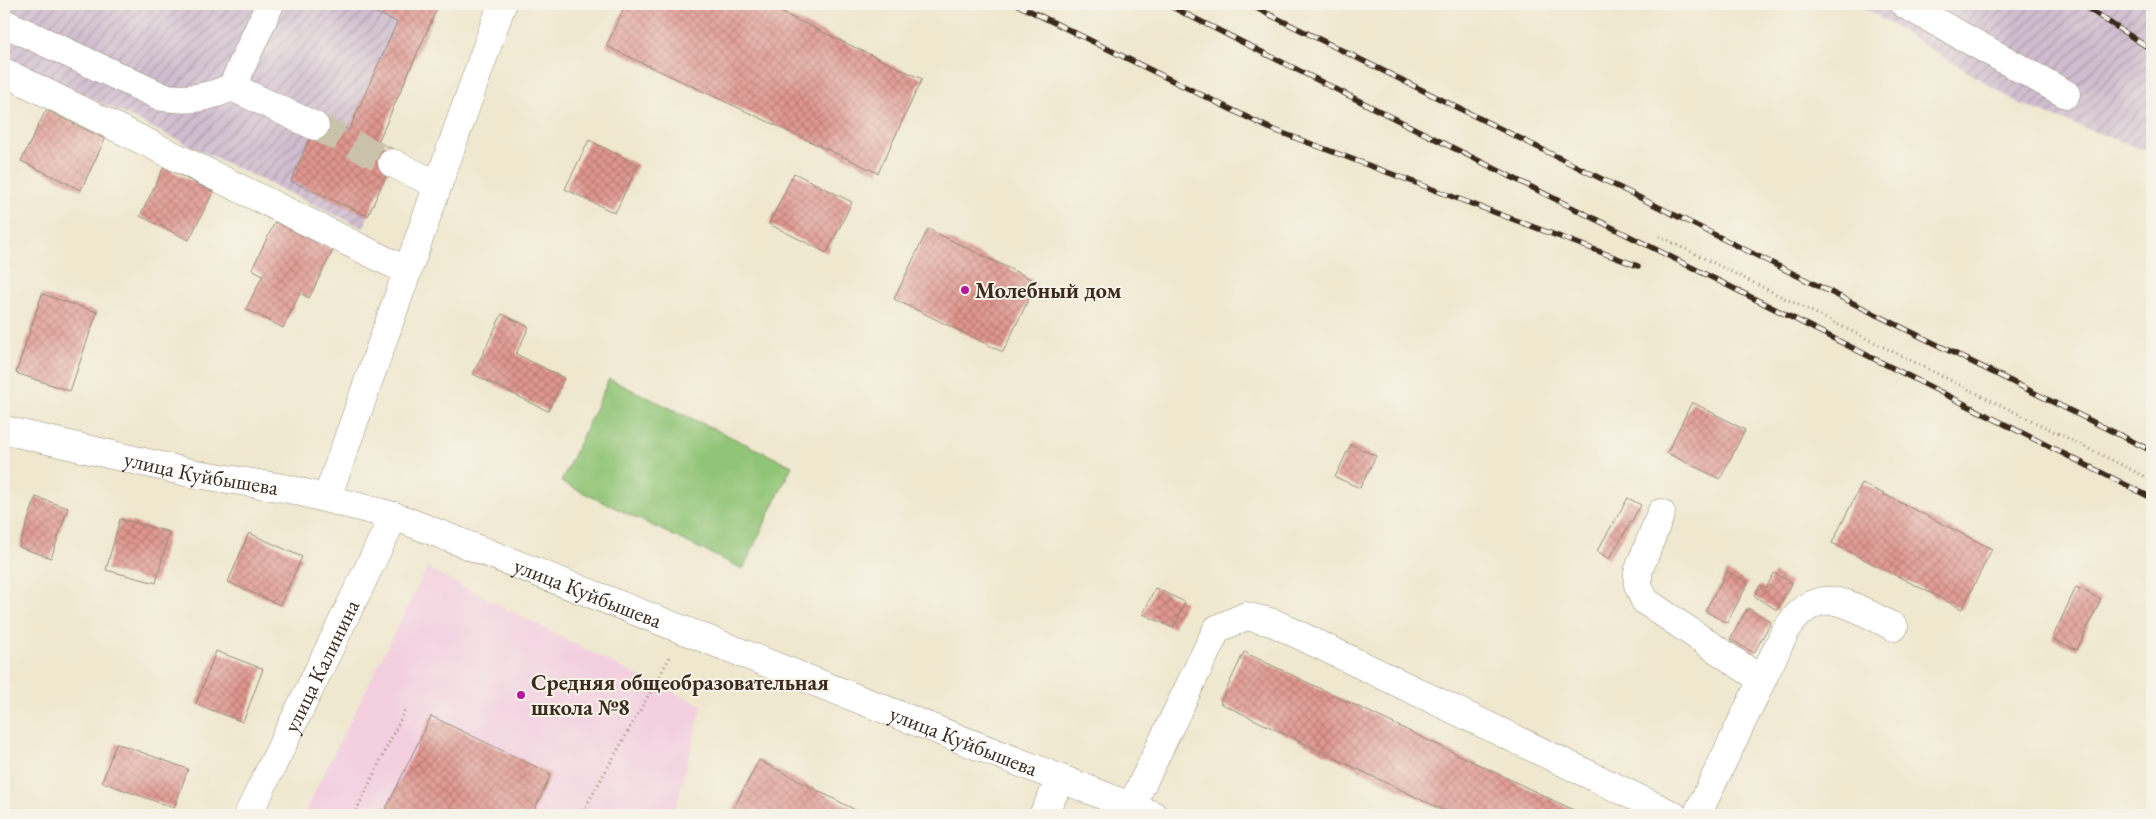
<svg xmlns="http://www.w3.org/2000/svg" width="2156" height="819" viewBox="0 0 2156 819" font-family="'EB Garamond',serif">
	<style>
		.built { fill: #f3cfe0 }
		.industrial { fill: url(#industrial-furrows) }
		.pitch { fill: #90c476; stroke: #66774a }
		.building { fill: url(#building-cross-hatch) }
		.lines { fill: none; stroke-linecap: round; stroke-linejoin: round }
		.minor-tunnel { stroke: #cbc2ac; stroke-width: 28; stroke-dasharray: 28 14; stroke-linecap: butt }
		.minor-casing { stroke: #958976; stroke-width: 29 }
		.path { stroke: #958976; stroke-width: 3; stroke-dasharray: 1 4; stroke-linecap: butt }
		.minor { stroke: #fff; stroke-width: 28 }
		.rail-casing { stroke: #3b2a1e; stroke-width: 5.5 }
		.rail { stroke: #f7f3e8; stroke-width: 4; stroke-dasharray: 11; stroke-linecap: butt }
		.poi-dot { fill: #b5179e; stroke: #f7f3e8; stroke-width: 2 }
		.labels { text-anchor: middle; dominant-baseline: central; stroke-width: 4; stroke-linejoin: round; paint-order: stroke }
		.poi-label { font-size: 22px; font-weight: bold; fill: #3b2a1e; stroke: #f7f3e8; text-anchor: start }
		.street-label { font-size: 22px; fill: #3b2a1e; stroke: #f7f3e8 }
	</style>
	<defs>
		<pattern id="industrial-furrows" width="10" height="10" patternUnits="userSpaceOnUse" patternTransform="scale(1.25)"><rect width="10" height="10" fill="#cfbdcf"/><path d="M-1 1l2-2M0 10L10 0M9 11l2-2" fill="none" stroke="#a99aa7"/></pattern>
		<pattern id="building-cross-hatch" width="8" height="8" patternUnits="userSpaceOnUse" patternTransform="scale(1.25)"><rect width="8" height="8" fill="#e09790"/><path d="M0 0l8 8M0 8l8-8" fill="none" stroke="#b77b75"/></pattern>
	</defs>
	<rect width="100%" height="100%" fill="#f7f3e8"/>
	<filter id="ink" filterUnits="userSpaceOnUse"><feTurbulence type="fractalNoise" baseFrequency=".02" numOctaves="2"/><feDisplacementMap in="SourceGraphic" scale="10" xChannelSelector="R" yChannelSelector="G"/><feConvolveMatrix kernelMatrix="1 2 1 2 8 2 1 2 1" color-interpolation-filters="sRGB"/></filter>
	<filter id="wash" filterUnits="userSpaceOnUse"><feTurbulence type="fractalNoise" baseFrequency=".0096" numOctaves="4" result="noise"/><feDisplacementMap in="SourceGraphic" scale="20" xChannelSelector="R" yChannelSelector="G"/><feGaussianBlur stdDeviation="1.12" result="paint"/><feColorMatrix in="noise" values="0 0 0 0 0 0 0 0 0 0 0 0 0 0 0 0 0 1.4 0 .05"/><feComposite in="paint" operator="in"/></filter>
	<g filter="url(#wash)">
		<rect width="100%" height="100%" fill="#efe8cf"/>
		<path class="built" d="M427 568 655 685 702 705 674 815H303Z"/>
		<g class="industrial">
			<path d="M4 4H439L378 142 397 151 363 228 4 57Z"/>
			<path d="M1858 4H2152V153L2020 104Z"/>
		</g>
		<path class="pitch" d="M609 379 792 466 743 569 561 482Z"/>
		<g id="blocks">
			<g class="building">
				<path d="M356 4H439L378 142 397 151 368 216 291 181 319 117 349 130 397 22Z"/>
				<path d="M626 4H763L922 79 878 173 606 46Z"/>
				<path d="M46 110 105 139 81 190 21 161Z"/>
				<path d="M589 140 638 165 615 213 565 189Z"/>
				<path d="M164 167 213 192 189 240 140 216Z"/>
				<path d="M794 173 852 202 827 253 769 224Z"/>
				<path d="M275 222 333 250 309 298 300 293 283 328 246 309 263 275 252 269Z"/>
				<path d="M928 229 1037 282 1003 352 894 299Z"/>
				<path d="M42 294 97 312 70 391 16 373Z"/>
				<path d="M502 314 529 327 516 354 564 378 548 411 473 374Z"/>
				<path d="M1692 402 1745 430 1720 479 1667 453Z"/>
				<path d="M1351 444 1376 456 1360 488 1335 477Z"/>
				<path d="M1862 483 1992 549 1962 609 1832 543Z"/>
				<path d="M36 497 68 508 51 558 19 547Z"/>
				<path d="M1628 498 1641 505 1609 559 1597 551Z"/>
				<path d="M120 519 169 532 156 583 106 570Z"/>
				<path d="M249 533 302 557 280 605 228 582Z"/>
				<path d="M1727 571 1748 583 1727 623 1705 611Z"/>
				<path d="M1774 573 1792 583 1777 610 1754 596 1760 585 1766 588Z"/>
				<path d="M2076 587 2101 599 2077 650 2052 639Z"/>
				<path d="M1155 588 1185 602 1173 628 1143 614Z"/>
				<path d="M1748 608 1771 622 1754 653 1730 639Z"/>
				<path d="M216 651 263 669 243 722 196 704Z"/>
				<path d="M1244 652 1584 815H1453L1220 703Z"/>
				<path d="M431 716 551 774 532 815H383Z"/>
				<path d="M116 743 188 769 174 808 102 782Z"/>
				<path d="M759 760 865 815H730Z"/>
			</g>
		</g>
	</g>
	<g filter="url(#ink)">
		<use href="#blocks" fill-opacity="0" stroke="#958976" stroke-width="1"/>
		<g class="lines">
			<path class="minor-tunnel" d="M315 126 392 163"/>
			<defs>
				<g id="minor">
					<path d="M1904 4 2066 94"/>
					<path d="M4 23 162 97C188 101 208 98 232 87L270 4"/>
					<path d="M4 72 407 271"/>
					<path d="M232 87 315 126"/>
					<path d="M392 163 438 185"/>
					<path id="s1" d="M4 430 191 473 289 489 394 516 1153 815"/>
					<path d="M327 498 502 4"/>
					<path d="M1661 513 1638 572V585L1645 601 1762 680"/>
					<path d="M1131 807 1217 629 1246 616 1274 623 1673 815"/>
					<path id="s2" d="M248 815 394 516"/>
					<path d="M1043 815 1061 779"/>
					<path d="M1697 815 1786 630C1820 579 1850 606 1894 627"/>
				</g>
			</defs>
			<use href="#minor" class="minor-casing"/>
			<g class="path">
				<path d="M1659 236 2152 480"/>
				<path d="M354 815 405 710"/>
				<path d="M581 815 670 657"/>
			</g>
			<use href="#minor" class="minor"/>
			<defs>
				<g id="rail">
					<path d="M1016 4 1269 128 1638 266"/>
					<path d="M1166 4 2152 498"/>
					<path d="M1248 4 2152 451"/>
					<path d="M2081 4 2152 50"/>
				</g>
			</defs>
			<use href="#rail" class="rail-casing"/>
			<use href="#rail" class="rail"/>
		</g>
	</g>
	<g class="poi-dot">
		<circle cx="965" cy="290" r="5"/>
		<circle cx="521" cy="695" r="5"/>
	</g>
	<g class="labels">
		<g class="poi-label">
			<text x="975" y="290">Молебный дом</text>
			<text x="531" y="682">Средняя общеобразовательная<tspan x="531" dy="25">школа №8</tspan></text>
		</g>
		<g class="street-label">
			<text stroke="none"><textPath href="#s1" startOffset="202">улица Куйбышева</textPath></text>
			<text stroke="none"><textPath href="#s1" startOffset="608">улица Куйбышева</textPath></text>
			<text stroke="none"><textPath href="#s2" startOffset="166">улица Калинина</textPath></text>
			<text stroke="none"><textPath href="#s1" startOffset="1012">улица Куйбышева</textPath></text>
		</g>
	</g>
	<rect width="2156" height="819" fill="none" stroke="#f7f3e8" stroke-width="20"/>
</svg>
